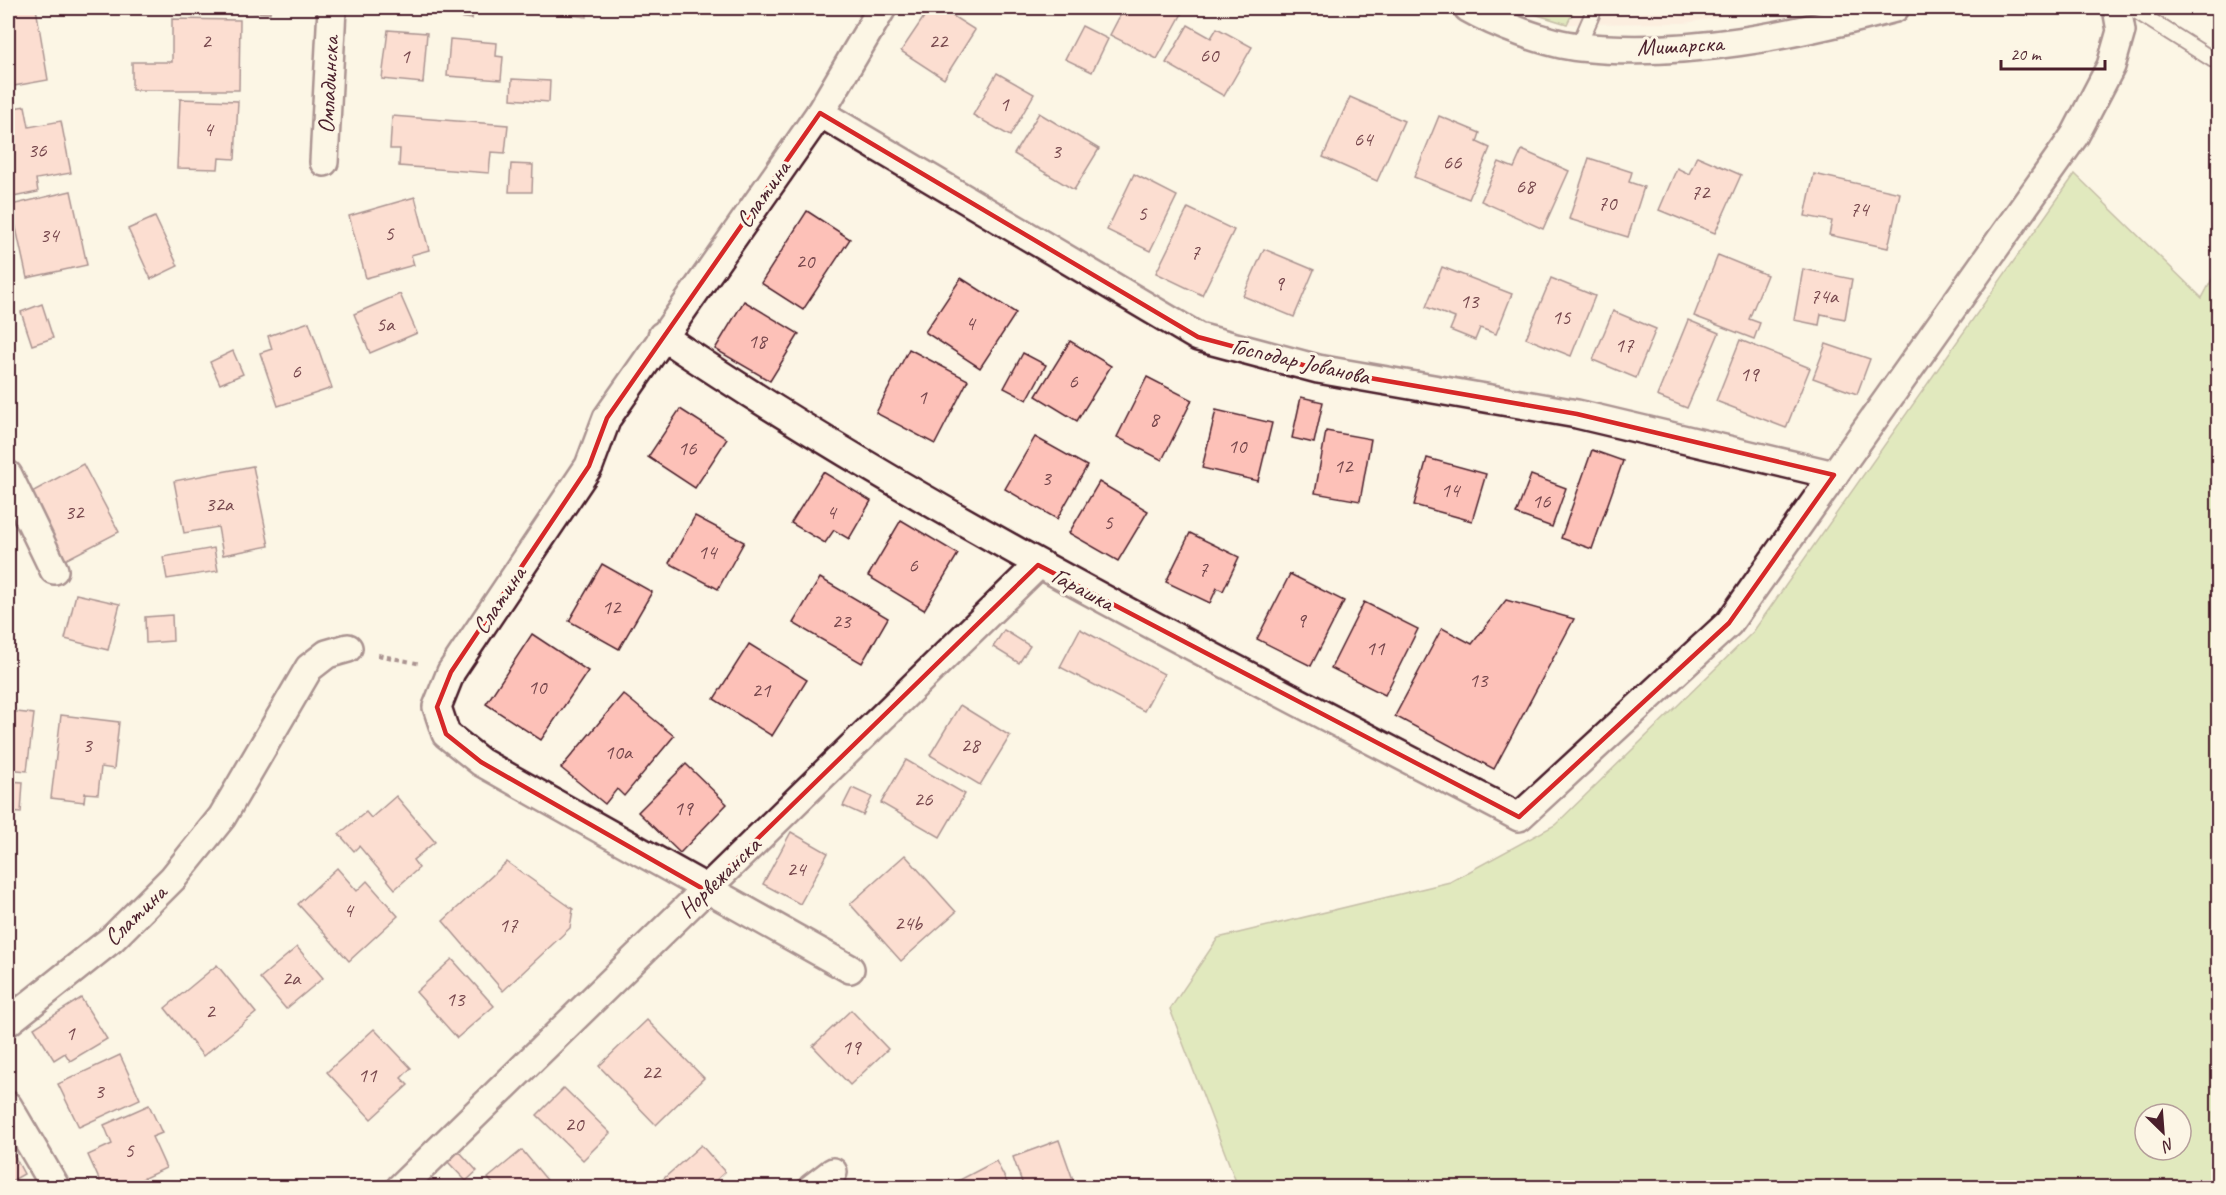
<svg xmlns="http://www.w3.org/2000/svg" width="2226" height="1195" viewBox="0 0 2226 1195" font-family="Caveat,sans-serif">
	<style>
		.built { fill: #fce5d8 }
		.green { fill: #c2d98f; stroke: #867c5d; stroke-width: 1.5; fill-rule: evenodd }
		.building { fill: #fdc1b8; stroke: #4a1f2b; stroke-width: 1.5 }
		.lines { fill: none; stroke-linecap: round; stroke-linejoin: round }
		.service-casing { stroke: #4a1f2b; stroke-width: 18 }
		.minor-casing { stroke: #4a1f2b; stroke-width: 32 }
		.path { stroke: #4a1f2b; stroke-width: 4; stroke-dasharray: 4.5 4.5; stroke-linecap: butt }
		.service { stroke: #fcf5e5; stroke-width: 14 }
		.minor { stroke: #fcf5e5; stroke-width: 27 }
		.marked { fill: none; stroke: #d62828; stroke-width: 4.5; stroke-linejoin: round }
		.labels { text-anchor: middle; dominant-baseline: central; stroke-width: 6; stroke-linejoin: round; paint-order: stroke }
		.number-label { font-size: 21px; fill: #77484e }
		.street-label { font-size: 24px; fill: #4a1f2b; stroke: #fcf5e5 }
	</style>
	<rect width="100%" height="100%" fill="#fcf5e5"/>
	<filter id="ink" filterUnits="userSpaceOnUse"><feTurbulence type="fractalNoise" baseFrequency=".0167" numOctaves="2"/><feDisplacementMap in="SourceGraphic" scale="12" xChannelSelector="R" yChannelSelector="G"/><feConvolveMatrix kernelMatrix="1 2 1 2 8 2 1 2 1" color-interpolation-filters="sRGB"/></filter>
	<g filter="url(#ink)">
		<path class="built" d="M1575 8H1774L1685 23 1567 24Z"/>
		<g class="green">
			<path d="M1515 8H1575L1567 24Z"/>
			<path d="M2075 174 2202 298 2218 268V1187H1238L1170 1009 1218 938 1450 882 1555 825 1753 632ZM2145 1114H2181V1150H2145Z"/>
		</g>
		<g class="building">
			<path d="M21 8H36L48 80 8 87V10Z"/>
			<path d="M248 8H270V13L248 12Z"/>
			<path d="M414 8H474L472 19 414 11Z"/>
			<path d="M508 8H587V17Z"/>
			<path d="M930 8H940L975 30 944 79 901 51Z"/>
			<path d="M1124 8H1185L1157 59 1110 35Z"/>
			<path d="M172 19 240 20 239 90H132V62H172Z"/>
			<path d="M1188 25 1211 38 1217 28 1252 47 1224 96 1166 63Z"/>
			<path d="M1082 26 1108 39 1092 72 1065 59Z"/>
			<path d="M388 30 427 33 423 83 382 79Z"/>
			<path d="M450 39 497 43 496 56 503 57 501 80 447 76Z"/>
			<path d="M997 73 1034 94 1010 136 973 115Z"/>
			<path d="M512 79 550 81 549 102 511 99Z"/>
			<path d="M1350 97 1404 121 1377 181 1323 157Z"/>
			<path d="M180 99 238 101 235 159 219 158 218 169 177 168Z"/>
			<path d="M25 106 29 127 61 121 71 173 36 179 38 192 8 198V109Z"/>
			<path d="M1039 113 1099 149 1074 190 1014 154Z"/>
			<path d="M392 116 508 125 505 153 491 152 489 173 399 166 400 149H390Z"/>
			<path d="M1439 116 1480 133 1477 142 1490 148 1469 199 1414 177Z"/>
			<path d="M1522 150 1569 171 1543 229 1481 201 1499 162 1514 168Z"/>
			<path d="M1697 156 1741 175 1715 233 1659 210 1677 168 1689 174Z"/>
			<path d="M1589 158 1632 172 1629 182 1644 187 1628 237 1569 219Z"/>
			<path d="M511 164 533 165 532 192H509Z"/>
			<path d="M1134 174 1177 196 1150 251 1107 230Z"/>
			<path d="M1814 174 1900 193 1888 248 1829 235 1832 221 1805 216Z"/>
			<path d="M71 191 87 265 27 278 11 205Z"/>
			<path d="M415 197 429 250 411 255 414 265 366 278 349 216Z"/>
			<path d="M1188 208 1234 230 1202 295 1156 273Z"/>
			<path d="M807 211 850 239 803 310 761 283Z"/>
			<path d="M155 217 178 266 151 279 128 229Z"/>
			<path d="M1264 249 1314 270 1294 317 1243 296Z"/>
			<path d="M1718 255 1767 275 1749 319 1760 323 1754 339 1694 316Z"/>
			<path d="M1442 267 1512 294 1496 334 1480 328 1475 340 1450 330 1455 318 1426 307Z"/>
			<path d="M1803 269 1852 279 1845 319 1821 314 1819 325 1794 320Z"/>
			<path d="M961 278 1016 313 980 368 925 332Z"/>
			<path d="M1551 278 1595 296 1571 356 1526 338Z"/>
			<path d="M400 294 417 333 370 353 354 314Z"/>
			<path d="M744 301 799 334 770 381 715 349Z"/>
			<path d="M42 304 53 338 32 345 21 312Z"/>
			<path d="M1613 311 1656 329 1636 378 1593 360Z"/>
			<path d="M1688 320 1719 333 1687 408 1657 396Z"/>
			<path d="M309 322 332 388 278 406 260 353 272 349 268 336Z"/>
			<path d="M1740 340 1810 368 1786 428 1716 401Z"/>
			<path d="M1070 341 1111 366 1077 421 1036 396Z"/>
			<path d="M1826 344 1870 359 1857 394 1813 378Z"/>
			<path d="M909 349 968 380 935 444 876 413Z"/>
			<path d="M233 351 243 374 220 384 210 362Z"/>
			<path d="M1023 353 1046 365 1027 400 1004 388Z"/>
			<path d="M1147 377 1192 400 1162 460 1117 437Z"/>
			<path d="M1301 397 1323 402 1314 443 1292 438Z"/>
			<path d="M680 409 727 439 695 488 648 457Z"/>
			<path d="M1216 410 1272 423 1258 481 1202 468Z"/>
			<path d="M1326 431 1371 439 1360 501 1315 493Z"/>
			<path d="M1035 437 1087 466 1057 519 1005 489Z"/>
			<path d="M1592 450 1623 461 1592 549 1561 538Z"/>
			<path d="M1427 458 1486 474 1472 521 1414 505Z"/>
			<path d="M83 464 119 532 65 560 30 493Z"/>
			<path d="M253 466 269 546 223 555 218 527 184 533 174 481Z"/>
			<path d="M823 472 871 501 849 539 834 530 825 543 791 523Z"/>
			<path d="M1531 475 1566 488 1552 527 1516 514Z"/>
			<path d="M1099 482 1148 511 1118 561 1069 533Z"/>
			<path d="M695 516 744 542 718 589 669 563Z"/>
			<path d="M901 520 958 554 924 610 868 576Z"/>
			<path d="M1190 533 1239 557 1223 591 1217 588 1210 603 1166 582Z"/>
			<path d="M214 548 218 571 167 579 163 557Z"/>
			<path d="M602 564 652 592 619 649 569 621Z"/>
			<path d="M1290 574 1344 601 1311 666 1257 639Z"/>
			<path d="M820 578 888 618 862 663 793 623Z"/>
			<path d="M76 594 120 604 108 650 65 639Z"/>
			<path d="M1506 600 1574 619 1494 769 1395 716 1442 628 1472 644Z"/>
			<path d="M1364 602 1418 629 1385 695 1331 668Z"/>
			<path d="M172 615 173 641 146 643 145 617Z"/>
			<path d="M1080 629 1164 674 1144 711 1060 667Z"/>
			<path d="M1004 630 1030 646 1019 663 993 647Z"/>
			<path d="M532 634 588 671 541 740 486 704Z"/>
			<path d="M749 644 807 680 772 736 714 699Z"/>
			<path d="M623 694 674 736 624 796 617 789 605 804 561 768Z"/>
			<path d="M960 705 1010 736 980 785 930 755Z"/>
			<path d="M8 711 34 714 27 771 8 769Z"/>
			<path d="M61 715 119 722 114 769 101 767 98 794 85 793 84 802 51 798Z"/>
			<path d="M906 760 965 794 940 837 881 803Z"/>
			<path d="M686 764 727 804 680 853 638 812Z"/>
			<path d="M8 781 23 782 21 813 8 812Z"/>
			<path d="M852 788 872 797 863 815 843 806Z"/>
			<path d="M396 796 435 842 413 860 419 868 395 889 359 846 354 851 339 834 366 812 371 818Z"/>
			<path d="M791 832 828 853 800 904 763 884Z"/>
			<path d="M905 855 956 912 901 961 850 904Z"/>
			<path d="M507 862 573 909 570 928 503 991 443 921Z"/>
			<path d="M337 868 357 891 367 881 398 916 349 961 298 904Z"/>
			<path d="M297 947 323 978 286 1009 260 978Z"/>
			<path d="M452 959 494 1006 457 1038 416 992Z"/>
			<path d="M217 965 256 1013 203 1056 165 1008Z"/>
			<path d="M81 998 107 1039 70 1061 65 1053 54 1060 34 1028Z"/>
			<path d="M851 1010 888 1049 850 1085 813 1046Z"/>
			<path d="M647 1020 704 1078 656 1125 599 1066Z"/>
			<path d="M374 1029 411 1068 401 1078 408 1085 371 1119 327 1072Z"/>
			<path d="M120 1055 140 1099 79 1127 58 1084Z"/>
			<path d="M564 1088 610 1133 583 1160 537 1115Z"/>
			<path d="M149 1105 162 1133 152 1137 166 1168 123 1188H103L88 1155 112 1144 104 1125Z"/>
			<path d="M1059 1140 1076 1188H1024L1013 1157Z"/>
			<path d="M701 1145 725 1172 708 1188H669L662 1180Z"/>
			<path d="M10 1148 24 1174 8 1183V1149Z"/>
			<path d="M522 1150 552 1186 549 1188H496L488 1178Z"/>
			<path d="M459 1151 477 1171 466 1181 448 1162Z"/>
			<path d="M996 1161 1010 1188H951L950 1185Z"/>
		</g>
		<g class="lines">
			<defs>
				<g id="service">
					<path d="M2131 8 2218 63"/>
					<path d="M1578 47 1595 8"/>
				</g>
				<g id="minor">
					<path d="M1468 8C1496 24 1547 44 1580 47 1685 58 1794 35 1895 8"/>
					<path d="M820 113 1198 337 1318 369 1577 414 1834 475"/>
					<path d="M324 162 332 8"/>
					<path d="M662 336C934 519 1229 665 1519 817L1729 623 2075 135 2111 66 2121 31 2117 8"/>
					<path d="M8 475 54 570"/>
					<path d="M850 969 481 762 446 734 437 707 451 672 589 466 607 418 820 113 882 8"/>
					<path d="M8 1022 112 939 173 878 222 817 309 668 327 654 348 648"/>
					<path d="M8 1106 56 1188"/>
					<path d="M400 1188 1038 565"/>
					<path d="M812 1188 833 1172"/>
				</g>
			</defs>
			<use href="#service" class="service-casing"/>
			<use href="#minor" class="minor-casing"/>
			<path class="path" d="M378 655 421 664"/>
			<use href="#service" class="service"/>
			<use href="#minor" class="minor"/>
		</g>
	</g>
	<path d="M0 0H2226V1195H0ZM820 113 1198 337 1318 369 1577 414 1834 475 1729 623 1519 817 1038 565 705 890 481 762 446 734 437 707 451 672 589 466 607 418Z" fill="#fcf5e5" fill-opacity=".55" fill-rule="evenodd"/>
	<path class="marked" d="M820 113 1198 337 1318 369 1577 414 1834 475 1729 623 1519 817 1038 565 705 890 481 762 446 734 437 707 451 672 589 466 607 418Z"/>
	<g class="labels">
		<g class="number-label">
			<text x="206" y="41">2</text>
			<text x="938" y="41">22</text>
			<text x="1209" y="55">60</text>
			<text x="405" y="56">1</text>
			<text x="1004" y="104">1</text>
			<text x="208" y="129">4</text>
			<text x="1363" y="139">64</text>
			<text x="37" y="150">36</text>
			<text x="1056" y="151">3</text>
			<text x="1452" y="162">66</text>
			<text x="1525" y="186">68</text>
			<text x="1700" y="192">72</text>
			<text x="1607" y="203">70</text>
			<text x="1859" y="209">74</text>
			<text x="1142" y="213">5</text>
			<text x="389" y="233">5</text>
			<text x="49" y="235">34</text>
			<text x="1195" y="252">7</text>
			<text x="805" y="261">20</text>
			<text x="1279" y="283">9</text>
			<text x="1824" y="296">74a</text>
			<text x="1469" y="301">13</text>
			<text x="1561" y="317">15</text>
			<text x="970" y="323">4</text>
			<text x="385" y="324">5a</text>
			<text x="757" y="341">18</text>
			<text x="1624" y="345">17</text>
			<text x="296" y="371">6</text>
			<text x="1749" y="374">19</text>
			<text x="1073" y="381">6</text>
			<text x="922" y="397">1</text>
			<text x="1154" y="419">8</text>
			<text x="1237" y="446">10</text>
			<text x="687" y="448">16</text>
			<text x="1343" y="466">12</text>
			<text x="1046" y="478">3</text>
			<text x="1450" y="490">14</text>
			<text x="1541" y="501">16</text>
			<text x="219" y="504">32a</text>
			<text x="74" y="512">32</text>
			<text x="831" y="512">4</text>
			<text x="1108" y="522">5</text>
			<text x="707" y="552">14</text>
			<text x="913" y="565">6</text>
			<text x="1203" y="569">7</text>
			<text x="611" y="607">12</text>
			<text x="1301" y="620">9</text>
			<text x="841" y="621">23</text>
			<text x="1375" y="648">11</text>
			<text x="1478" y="680">13</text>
			<text x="537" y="687">10</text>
			<text x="761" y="690">21</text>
			<text x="87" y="745">3</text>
			<text x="970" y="745">28</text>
			<text x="618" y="752">10a</text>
			<text x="923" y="799">26</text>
			<text x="683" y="808">19</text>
			<text x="796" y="869">24</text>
			<text x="348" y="910">4</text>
			<text x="908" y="923">24b</text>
			<text x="508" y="925">17</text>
			<text x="291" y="978">2a</text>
			<text x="455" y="999">13</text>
			<text x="210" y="1011">2</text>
			<text x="70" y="1033">1</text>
			<text x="851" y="1047">19</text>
			<text x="651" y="1072">22</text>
			<text x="367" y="1075">11</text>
			<text x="99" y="1091">3</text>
			<text x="574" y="1124">20</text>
			<text x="129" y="1150">5</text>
		</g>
		<g class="street-label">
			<text transform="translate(1680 45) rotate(-3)">Мишарска</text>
			<text transform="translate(328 85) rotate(-87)">Омладинска</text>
			<text transform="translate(763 194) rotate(-55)">Слатина</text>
			<text transform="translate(1301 361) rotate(13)">Господар Јованова</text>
			<text transform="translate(1083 589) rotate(28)">Гарашка</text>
			<text transform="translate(499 600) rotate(-56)">Слатина</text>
			<text transform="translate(719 877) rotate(-44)">Норвежанска</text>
			<text transform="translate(135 915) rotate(-44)">Слатина</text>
		</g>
	</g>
	<rect width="2226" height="1195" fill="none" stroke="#fcf5e5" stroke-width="30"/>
	<rect x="15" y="15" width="2196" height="1165" fill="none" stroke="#4a1f2b" stroke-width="2" filter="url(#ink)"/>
	<g transform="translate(2163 1132) rotate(155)"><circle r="28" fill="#fcf5e5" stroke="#b59f9b" stroke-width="1.5"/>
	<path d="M0-4.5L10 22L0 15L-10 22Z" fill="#4a1f2b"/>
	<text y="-9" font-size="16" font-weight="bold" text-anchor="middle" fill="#4a1f2b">N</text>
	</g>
	<path d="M2001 60v9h104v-9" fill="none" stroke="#4a1f2b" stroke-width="3"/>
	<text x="2010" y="60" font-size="18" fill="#4a1f2b" stroke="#fcf5e5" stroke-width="4.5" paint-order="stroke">20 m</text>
</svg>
